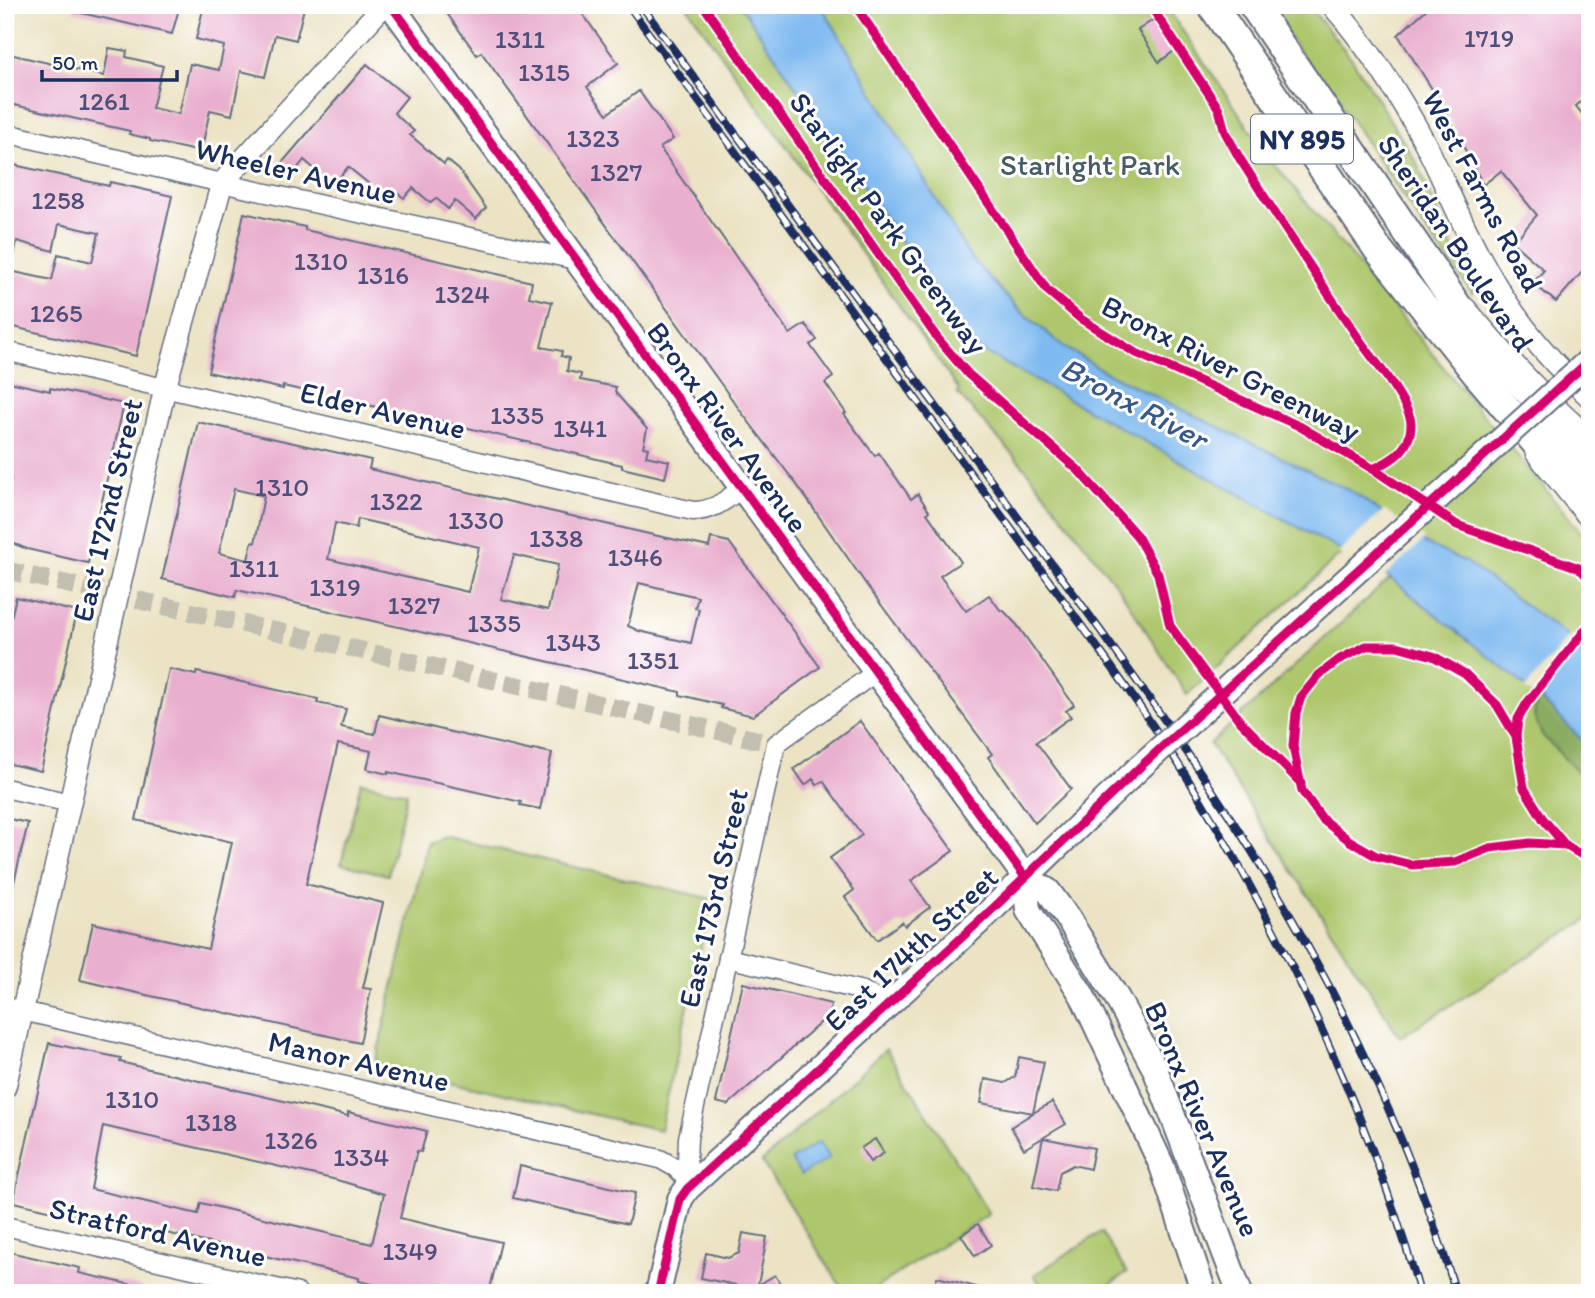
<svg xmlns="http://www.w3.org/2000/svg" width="1595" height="1298" viewBox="0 0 1595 1298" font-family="Itim,sans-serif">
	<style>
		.green { fill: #aec76d; stroke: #647b66; stroke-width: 2 }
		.forest { fill: #8aac60; stroke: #526e5f; stroke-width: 2 }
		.water { fill: #7eb9f0; stroke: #4c74a7; stroke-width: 2 }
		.pier { fill: #ece3c4 }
		.building { fill: #e9afcf; fill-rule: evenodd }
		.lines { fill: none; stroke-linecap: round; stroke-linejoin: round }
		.minor-tunnel { stroke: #c2bfb0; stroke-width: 18; stroke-dasharray: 18 9; stroke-linecap: butt }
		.minor-casing { stroke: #646e82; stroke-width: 21 }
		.tertiary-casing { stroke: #646e82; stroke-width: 24 }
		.secondary-casing { stroke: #646e82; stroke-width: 28 }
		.primary-casing { stroke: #646e82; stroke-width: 32 }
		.motorway-casing { stroke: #646e82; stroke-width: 35 }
		.minor { stroke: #fff; stroke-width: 18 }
		.tertiary { stroke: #fff; stroke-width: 21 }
		.secondary { stroke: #fff; stroke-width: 24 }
		.primary { stroke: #fff; stroke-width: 28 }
		.motorway { stroke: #fff; stroke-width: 32 }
		.rail-casing { stroke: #1b2f5e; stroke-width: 8 }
		.rail { stroke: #fff; stroke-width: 5; stroke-dasharray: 16; stroke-linecap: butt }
		.secondary-bridge-casing { stroke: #646e82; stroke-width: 28; stroke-linecap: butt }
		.secondary-bridge { stroke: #fff; stroke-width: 24 }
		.cycleway-casing { stroke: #fff; stroke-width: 13 }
		.cycleway { stroke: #d6006c; stroke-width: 9 }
		.labels { text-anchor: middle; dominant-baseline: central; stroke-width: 6; stroke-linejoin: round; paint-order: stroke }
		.number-label { font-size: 26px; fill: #4e4f7a }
		.shield { fill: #fff; stroke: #5f6d8e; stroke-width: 2 }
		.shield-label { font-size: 28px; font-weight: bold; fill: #1b2f5e }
		.park-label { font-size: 30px; fill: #475d62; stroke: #fff }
		.street-label { font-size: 30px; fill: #1b2f5e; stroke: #fff }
		.water-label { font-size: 32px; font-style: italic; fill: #39588a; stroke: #fff }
	</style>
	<rect width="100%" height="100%" fill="#fff"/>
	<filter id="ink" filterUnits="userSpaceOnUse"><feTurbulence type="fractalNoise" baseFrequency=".0143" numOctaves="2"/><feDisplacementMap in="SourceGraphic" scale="14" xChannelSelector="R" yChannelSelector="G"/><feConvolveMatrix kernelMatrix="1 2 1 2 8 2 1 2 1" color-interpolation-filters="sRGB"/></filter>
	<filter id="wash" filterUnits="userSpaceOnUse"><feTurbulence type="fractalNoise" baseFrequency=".00686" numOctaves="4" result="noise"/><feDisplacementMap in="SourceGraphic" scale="28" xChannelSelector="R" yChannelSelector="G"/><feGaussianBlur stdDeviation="1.57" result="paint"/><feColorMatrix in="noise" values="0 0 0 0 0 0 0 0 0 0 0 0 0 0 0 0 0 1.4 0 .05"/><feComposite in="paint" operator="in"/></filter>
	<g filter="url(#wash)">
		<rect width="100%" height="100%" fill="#ece3c4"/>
		<g class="green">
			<path d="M686 5H740L972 345 1343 552 1187 695 1120 590 1026 469 957 393 959 390Z"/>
			<path d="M821 5H1165L1271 160 1590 543V661L1466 562 1426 544 1352 492 1109 374 1063 346 1019 309 970 257Z"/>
			<path d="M1264 5H1308L1352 59 1418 165 1445 232 1475 290 1472 293 1427 232 1350 118Z"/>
			<path d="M1390 578 1513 675 1590 748V918L1400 1037 1210 744Z"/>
			<path d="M361 782 407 793 388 875 341 864Z"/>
			<path d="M442 836 712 899 660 1130 375 1064 427 842Z"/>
			<path d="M886 1049 989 1214 868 1293H845L762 1162Z"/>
			<path d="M1101 1232 1127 1273 1097 1293H1046L1034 1275Z"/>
		</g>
		<path class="forest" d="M1537 695 1590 748V785L1542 735 1534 717Z"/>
		<g class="water">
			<path d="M740 5H821L970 257 1018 309 1063 346 1109 374 1353 492 1426 544 1466 562 1582 647 1590 659V748L1537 695 1390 578 972 345Z"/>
			<path d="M819 1142 829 1158 801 1175 791 1160Z"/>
		</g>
		<g class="pier">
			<path d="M1384 510 1425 539 1383 578 1338 553Z"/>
			<path d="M1571 634 1584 644 1537 699 1525 689Z"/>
		</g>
		<g id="blocks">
			<g class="building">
				<path d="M74 5H180L172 34 73 11Z"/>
				<path d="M204 5H291L304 8 296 40 275 35 265 77 241 71 232 115 210 110 201 152 150 141V139L129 134 130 131 5 103V53L104 76 109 48 127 51 126 57 163 66 152 108 179 114 190 64 219 70 224 46 196 39Z"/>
				<path d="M441 5H576L618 63 587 87 607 114 639 91 673 139 660 148 790 334 805 324 817 340 810 345 833 377 825 383 846 413 844 414 875 456 879 453 911 499 918 494 929 511 927 513 961 562 940 576 966 611 989 595 1001 611 1003 610 1017 625 1074 705 1066 711 1071 717 1036 742 1071 789 1035 823 988 757 992 754 868 587 797 485 742 413 481 52 477 55Z"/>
				<path d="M1431 5H1590V93L1576 106 1590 124V263L1556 302 1533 283 1544 270 1513 243 1537 215 1501 171 1483 185 1444 108 1398 35Z"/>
				<path d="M1156 18 1177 49 1159 62 1138 30Z"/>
				<path d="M367 64 407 97 394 113 414 131 410 135 444 164 447 160 459 170 486 208 476 219 455 201 448 209 436 198 431 203 413 188 404 198 396 192 391 198 386 194 384 196 348 167 333 185 304 160 293 174 281 164Z"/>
				<path d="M5 163 109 186 110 182 172 196 136 356 5 325V270L52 280 58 254 92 262 99 233 59 224 53 251 17 241 11 269H5Z"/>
				<path d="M244 213 305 227V230L532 282 529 297 552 302 541 347 562 351 561 356 569 358 567 371 581 374 580 380 616 387 615 392 647 429 643 447 648 448 646 456 669 461 665 478 622 468V465L452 424 283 386V389L208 372Z"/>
				<path d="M5 381 50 391V388L124 404 88 563 27 549 5 540V503L11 479 5 478Z"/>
				<path d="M198 422 371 460 369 469 649 534 709 547 711 538 729 542 820 667 753 716 721 708 722 705 680 695V692L321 609 237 590 235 597 162 579ZM234 489 264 496 255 543 252 542 248 560 219 553ZM358 519 479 547 468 592 328 559 335 523 356 528ZM514 555 558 565 548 610 501 599ZM639 583 698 597 695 608 699 609 691 643 639 631 628 626Z"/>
				<path d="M16 597 77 612 41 771 5 763V643Z"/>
				<path d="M169 669 196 675 197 672 318 699 317 703 346 709 341 727 375 734 379 715 532 751 533 749 552 753 540 809 520 805 521 802 388 772V774L367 769 371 751 338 744 306 884 383 903 363 988 371 989 360 1043 80 980 93 923 208 949 232 842 136 820Z"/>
				<path d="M860 721 953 851 911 881 930 907 905 926 902 922 877 940 845 897 854 890 830 858 862 835 823 781 817 785 813 779 805 785 794 769Z"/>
				<path d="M5 818 28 823 11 895 5 894Z"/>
				<path d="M743 983 831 1004 829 1015 728 1105 716 1102Z"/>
				<path d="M49 1043 121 1058 120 1062 228 1088 348 1116V1112L427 1131 421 1152 417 1151 400 1218 501 1242 489 1293H409L359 1281V1278L85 1214 84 1218 13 1202ZM103 1126 337 1180 384 1194 372 1244 201 1203 198 1214 91 1189Z"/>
				<path d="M1019 1057 1044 1062 1033 1113 1052 1102 1066 1124 1024 1149 1011 1127 1033 1113 981 1103 985 1079 1005 1083 1015 1077Z"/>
				<path d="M1043 1138 1094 1148 1090 1169 1073 1165 1060 1172 1056 1191 1033 1186Z"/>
				<path d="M875 1139 884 1153 870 1162 861 1148Z"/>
				<path d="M520 1166 635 1193 628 1224 513 1198Z"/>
				<path d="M978 1224 991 1245 975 1256 961 1235Z"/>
				<path d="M743 1233 767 1237 758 1285 775 1275 786 1293H739L735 1285 701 1278 706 1253 728 1258 739 1253Z"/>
				<path d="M5 1251 80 1268 79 1273 142 1287 141 1293H43L5 1284Z"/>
				<path d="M937 1277 980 1288 979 1293H933Z"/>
			</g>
		</g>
	</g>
	<g filter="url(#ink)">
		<use href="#blocks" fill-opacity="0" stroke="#646e82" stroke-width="2"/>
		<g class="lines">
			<path class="minor-tunnel" d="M5 570 776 744"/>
			<defs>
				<g id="minor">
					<path d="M5 133 248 189 576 260"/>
					<path d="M5 351 693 511C714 511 726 500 742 488"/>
					<path d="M5 788 70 803"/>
					<path d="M728 958 863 991 887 1006"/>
					<path d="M5 1007 660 1159 676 1168 692 1184"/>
					<path d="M692 1184 687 1161 688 1138 776 744 876 672"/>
					<path d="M5 1226 298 1293"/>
				</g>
				<g id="tertiary">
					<path d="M1332 5C1368 47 1399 94 1425 143 1446 184 1463 228 1486 268 1512 316 1549 361 1590 397"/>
					<path d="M5 1087 165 388 222 183 384 5"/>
				</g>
				<g id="secondary">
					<path d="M391 5 1025 877 1048 891 1067 917 1117 998 1155 1069 1240 1293"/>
					<path d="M1025 877 1028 910 1082 995 1162 1166 1204 1293"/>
					<path d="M658 1293 680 1199 687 1189 983 918 1140 767"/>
				</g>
				<g id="primary">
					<path d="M1212 5 1377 248 1477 374 1555 465"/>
					<path d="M1253 5 1474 331"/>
					<path d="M1537 413 1590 475"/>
				</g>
				<g id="motorway">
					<path d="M1462 313C1502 360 1542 406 1590 446"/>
					<path d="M1541 450 1590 510"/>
				</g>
			</defs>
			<use href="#minor" class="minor-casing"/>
			<use href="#tertiary" class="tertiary-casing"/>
			<use href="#secondary" class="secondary-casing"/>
			<use href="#primary" class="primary-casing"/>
			<use href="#motorway" class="motorway-casing"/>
			<use href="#minor" class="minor"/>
			<use href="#tertiary" class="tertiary"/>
			<use href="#secondary" class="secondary"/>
			<use href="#primary" class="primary"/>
			<use href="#motorway" class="motorway"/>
			<defs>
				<g id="rail">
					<path d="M628 5 1064 601C1109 664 1156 726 1196 792 1291 949 1369 1117 1420 1293"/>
					<path d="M641 5C763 171 884 336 1006 501 1111 646 1222 790 1308 947 1369 1057 1420 1173 1456 1293"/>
				</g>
			</defs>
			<use href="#rail" class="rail-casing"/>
			<use href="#rail" class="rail"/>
			<defs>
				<path id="secondary-bridge" d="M1140 767 1590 360"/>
			</defs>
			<use href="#secondary-bridge" class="secondary-bridge-casing"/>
			<use href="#secondary-bridge" class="secondary-bridge"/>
			<defs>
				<g id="cycleway">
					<path d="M391 5 1025 877"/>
					<path d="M703 5 938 339 968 374 1078 470 1137 536 1158 574 1170 626 1240 721 1301 783"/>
					<path d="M855 5 1047 290 1081 319 1134 352 1299 426 1373 469 1457 525 1579 568 1590 579"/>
					<path d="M1150 5 1219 109 1225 132 1240 159C1279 220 1320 282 1361 342 1373 359 1411 405 1411 424 1411 449 1393 460 1373 469"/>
					<path d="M1516 737 1518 719 1527 703 1590 624"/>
					<path d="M1565 845 1530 843 1490 848 1455 862 1412 865 1376 856 1350 841 1323 820 1302 791 1293 746 1296 713 1301 697 1319 675 1340 659 1366 646H1397L1433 656 1465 674 1497 705 1516 737 1524 788 1543 819 1565 845 1590 860"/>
					<path d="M658 1293 680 1199 687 1189 983 918 1140 767 1590 360"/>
				</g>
			</defs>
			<use href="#cycleway" class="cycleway-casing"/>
			<use href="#cycleway" class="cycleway"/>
		</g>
	</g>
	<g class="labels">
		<g class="number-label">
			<text x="1489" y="38">1719</text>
			<text x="520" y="39">1311</text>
			<text x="544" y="72">1315</text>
			<text x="104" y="101">1261</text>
			<text x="593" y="138">1323</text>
			<text x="616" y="172">1327</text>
			<text x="58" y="200">1258</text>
			<text x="321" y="261">1310</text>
			<text x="383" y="275">1316</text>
			<text x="462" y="294">1324</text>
			<text x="56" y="313">1265</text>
			<text x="517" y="415">1335</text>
			<text x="580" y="428">1341</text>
			<text x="282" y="487">1310</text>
			<text x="396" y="501">1322</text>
			<text x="476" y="520">1330</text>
			<text x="556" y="538">1338</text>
			<text x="635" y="557">1346</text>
			<text x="254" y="568">1311</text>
			<text x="335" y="587">1319</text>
			<text x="414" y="605">1327</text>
			<text x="494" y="623">1335</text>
			<text x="573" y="642">1343</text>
			<text x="653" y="660">1351</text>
			<text x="132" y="1099">1310</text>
			<text x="211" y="1122">1318</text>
			<text x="291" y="1140">1326</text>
			<text x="361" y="1157">1334</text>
			<text x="410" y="1251">1349</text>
		</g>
		<rect class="shield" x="1251" y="114.5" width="102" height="49" rx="5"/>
		<g class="shield-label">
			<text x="1302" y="139">NY 895</text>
		</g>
		<g class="park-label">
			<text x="1090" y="164">Starlight Park</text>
		</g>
		<g class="street-label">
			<text transform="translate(296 171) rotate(13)">Wheeler Avenue</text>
			<text transform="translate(1483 191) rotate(62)">West Farms Road</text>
			<text transform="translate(889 223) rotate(54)">Starlight Park Greenway</text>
			<text transform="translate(1456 243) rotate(56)">Sheridan Boulevard</text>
			<text transform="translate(1231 368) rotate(27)">Bronx River Greenway</text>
			<text transform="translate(383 410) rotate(13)">Elder Avenue</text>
			<text transform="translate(728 427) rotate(54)">Bronx River Avenue</text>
			<text transform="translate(107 510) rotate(-77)">East 172nd Street</text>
			<text transform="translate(713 898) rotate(-77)">East 173rd Street</text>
			<text transform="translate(911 949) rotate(-43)">East 174th Street</text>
			<text transform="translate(359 1061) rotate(13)">Manor Avenue</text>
			<text transform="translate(1203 1119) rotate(67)">Bronx River Avenue</text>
			<text transform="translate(158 1232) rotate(13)">Stratford Avenue</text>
		</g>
		<g class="water-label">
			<text transform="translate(1134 403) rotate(28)">Bronx River</text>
		</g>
	</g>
	<rect width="1595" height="1298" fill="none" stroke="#fff" stroke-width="28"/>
	<path d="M42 70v10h135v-10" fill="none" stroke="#1b2f5e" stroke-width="3.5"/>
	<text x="52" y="70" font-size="21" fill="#1b2f5e" stroke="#ffffff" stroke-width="5" paint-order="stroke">50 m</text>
</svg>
